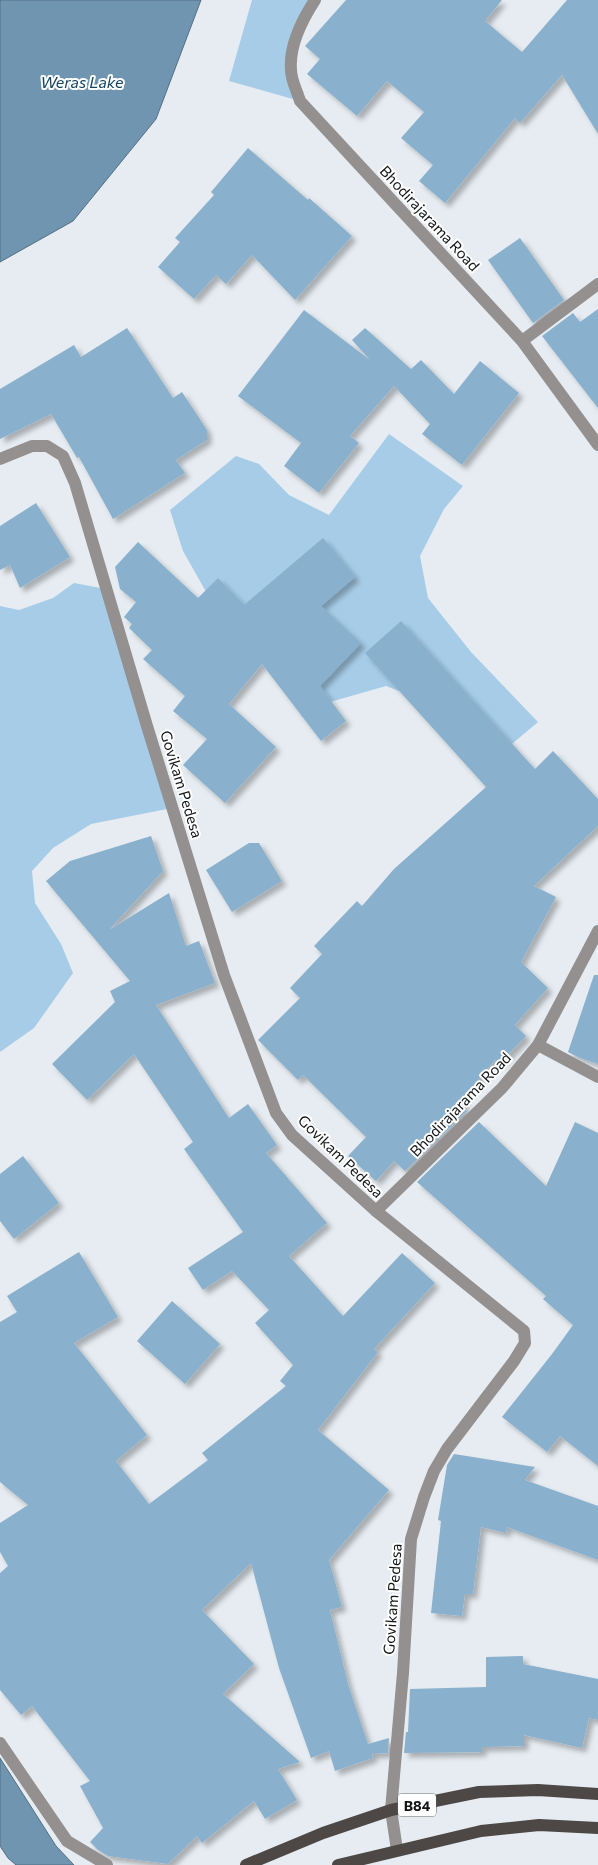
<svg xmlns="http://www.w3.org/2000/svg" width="598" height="1865" viewBox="0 0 598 1865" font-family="Commissioner,sans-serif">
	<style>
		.green { fill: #a6cce8 }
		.water { fill: #6f95b1; stroke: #536e82 }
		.building { fill: #89b0cd; filter: url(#shadow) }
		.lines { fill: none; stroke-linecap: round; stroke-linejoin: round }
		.service { stroke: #93908f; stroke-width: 12 }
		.minor { stroke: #93908f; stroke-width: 12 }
		.primary { stroke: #4d4846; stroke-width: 12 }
		.labels { text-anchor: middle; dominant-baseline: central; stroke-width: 4; stroke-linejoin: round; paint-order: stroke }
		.shield { fill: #fff; stroke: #585a5b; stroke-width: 1 }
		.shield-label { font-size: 14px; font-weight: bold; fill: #111315 }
		.street-label { font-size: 15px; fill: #111315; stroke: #fff }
		.water-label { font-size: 16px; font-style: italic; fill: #164563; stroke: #fff }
	</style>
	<defs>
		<filter id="shadow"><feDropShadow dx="4.5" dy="4.5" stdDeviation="2.5" flood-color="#0004"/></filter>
	</defs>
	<rect width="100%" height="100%" fill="#e6ecf1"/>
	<g class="green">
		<path d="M252 0H315L291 51 300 101 229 81Z"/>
		<path d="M389 434 463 486 444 509 420 556 428 598 471 652 538 722 487 765 454 712 386 686 330 702 302 717 290 676 228 625 205 590 183 551 170 510 236 456 259 464 289 495 329 515Z"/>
		<path d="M74 583 106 589 172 808 91 824 53 848 32 871 35 903 61 944 73 973 34 1028 0 1052V606L19 610 53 598Z"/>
	</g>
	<g class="water">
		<path d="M0 0H201L156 119 73 221 0 262Z"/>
		<path d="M0 1758 56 1846 74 1865H16L8 1858 0 1846Z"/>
	</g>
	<g class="building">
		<path d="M346 0H502L485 21 522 52 567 0H598V134L562 75 520 123 515 118 445 203 419 181 433 165 401 138 424 112 387 81 357 116 307 74 320 59 305 46Z"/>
		<path d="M248 148 308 200 309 198 352 236 295 300 252 255 226 284 216 275 194 299 158 267 180 242 175 238 214 195 211 192Z"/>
		<path d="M520 238 564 300 533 323 488 260Z"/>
		<path d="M598 309V408L542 336 573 313 580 322Z"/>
		<path d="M304 310 370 360 352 340 365 328 411 369 421 360 454 394 480 361 519 393 462 465 422 434 430 424 394 386 350 436 359 443 319 493 284 466 301 443 238 396Z"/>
		<path d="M127 328 173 398 182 392 207 430V440L176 460 185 473 113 519 79 457 77 458 51 414 0 439V389L74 345 81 357Z"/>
		<path d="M36 503 70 557 20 588 10 565 0 570V526Z"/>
		<path d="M323 538 355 577 321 606 361 643 320 686 346 721 321 741 262 664 229 704 276 747 225 803 183 765 207 739 173 711 185 696 143 659 152 650 129 628 132 624 124 617 136 602 120 589 115 567 138 542 198 598 218 578 244 605Z"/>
		<path d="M401 621 535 769 553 751 598 799V826L534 886 556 897 521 962 548 988 515 1025 526 1036 499 1064 495 1060 462 1099 465 1103 462 1106 467 1111 405 1171 394 1161 376 1181 348 1156 366 1137 303 1075 298 1080 258 1040 300 998 290 988 322 954 314 946 357 901 362 906 394 869 486 787 365 653Z"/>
		<path d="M151 836 163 871 109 930 169 893 186 946 199 941 215 983 156 1005 229 1118 248 1104 277 1145 266 1153 327 1223 289 1256 343 1316 402 1253 435 1283 374 1349 378 1352 318 1430 389 1490 329 1560 342 1607 330 1610 348 1684 368 1744 389 1738 388 1753 372 1754 373 1758 335 1771 329 1751 311 1758 279 1668 251 1563 202 1610 254 1664 223 1694 300 1762 278 1769 297 1800 265 1819 254 1801 202 1843 197 1836 168 1864 108 1856 98 1850 90 1842 103 1828 80 1786 90 1781 32 1706 21 1715 0 1690V1573L8 1566 0 1552V1523L28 1505 0 1482V1322L17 1312 7 1296 79 1252 118 1317 74 1343 147 1435 116 1461 149 1504 208 1460 202 1453 286 1386 280 1381 293 1365 255 1323 269 1310 232 1271 203 1290 188 1268 243 1232 184 1149 193 1142 134 1054 87 1100 52 1064 115 1002 110 991 130 981 46 881 70 861Z"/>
		<path d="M249 843H259L282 881 232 912 206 870Z"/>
		<path d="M594 975H598V1064L580 1058 568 1052Z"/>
		<path d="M479 1122 546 1186 575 1122 598 1133V1466L560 1436 547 1452 502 1417 552 1354 573 1325 543 1299 546 1296 417 1182Z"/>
		<path d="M23 1156 59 1203 14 1239 0 1221V1174Z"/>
		<path d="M172 1301 220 1344 185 1384 137 1341Z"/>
		<path d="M454 1454 535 1467 525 1480 598 1506V1560L507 1527 506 1533 481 1527 473 1594H465L462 1616 431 1613 441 1521 438 1520 447 1465Z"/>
		<path d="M523 1656V1664L598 1679V1720L589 1718 582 1748 524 1735V1746L482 1747V1752L404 1753 406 1732H408L410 1689 486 1687V1657Z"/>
	</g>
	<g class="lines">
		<path class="service" d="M522 341 598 284"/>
		<g class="minor">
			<path d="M315 0C302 20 289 46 291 70 291 80 297 91 300 101L522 341 598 445"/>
			<path d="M0 459 32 446H47L63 456 75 483 147 726 224 975 276 1113 292 1135 376 1211 524 1331 525 1343 514 1361 447 1449 434 1471 424 1497 411 1539 403 1673 391 1810 397 1850"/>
			<path d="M538 1045 598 1077"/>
			<path d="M376 1211 502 1088 538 1045 598 931"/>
			<path d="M0 1743 67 1841 107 1865"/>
		</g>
		<g class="primary">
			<path d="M246 1865 323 1833 391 1810 479 1792 538 1790 598 1794"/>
			<path d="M338 1865 481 1831 539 1825 598 1828"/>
		</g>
	</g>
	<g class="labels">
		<rect class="shield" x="398" y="1793.5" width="38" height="23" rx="4"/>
		<g class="shield-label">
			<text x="417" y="1805">B84</text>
		</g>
		<g class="street-label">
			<text transform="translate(430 218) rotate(47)">Bhodirajarama Road</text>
			<text transform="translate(182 784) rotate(73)">Govikam Pedesa</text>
			<text transform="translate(460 1104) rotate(-46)">Bhodirajarama Road</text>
			<text transform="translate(341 1156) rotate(44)">Govikam Pedesa</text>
			<text transform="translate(392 1599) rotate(-86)">Govikam Pedesa</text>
		</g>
		<g class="water-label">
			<text x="82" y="81">Weras Lake</text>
		</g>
	</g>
</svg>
